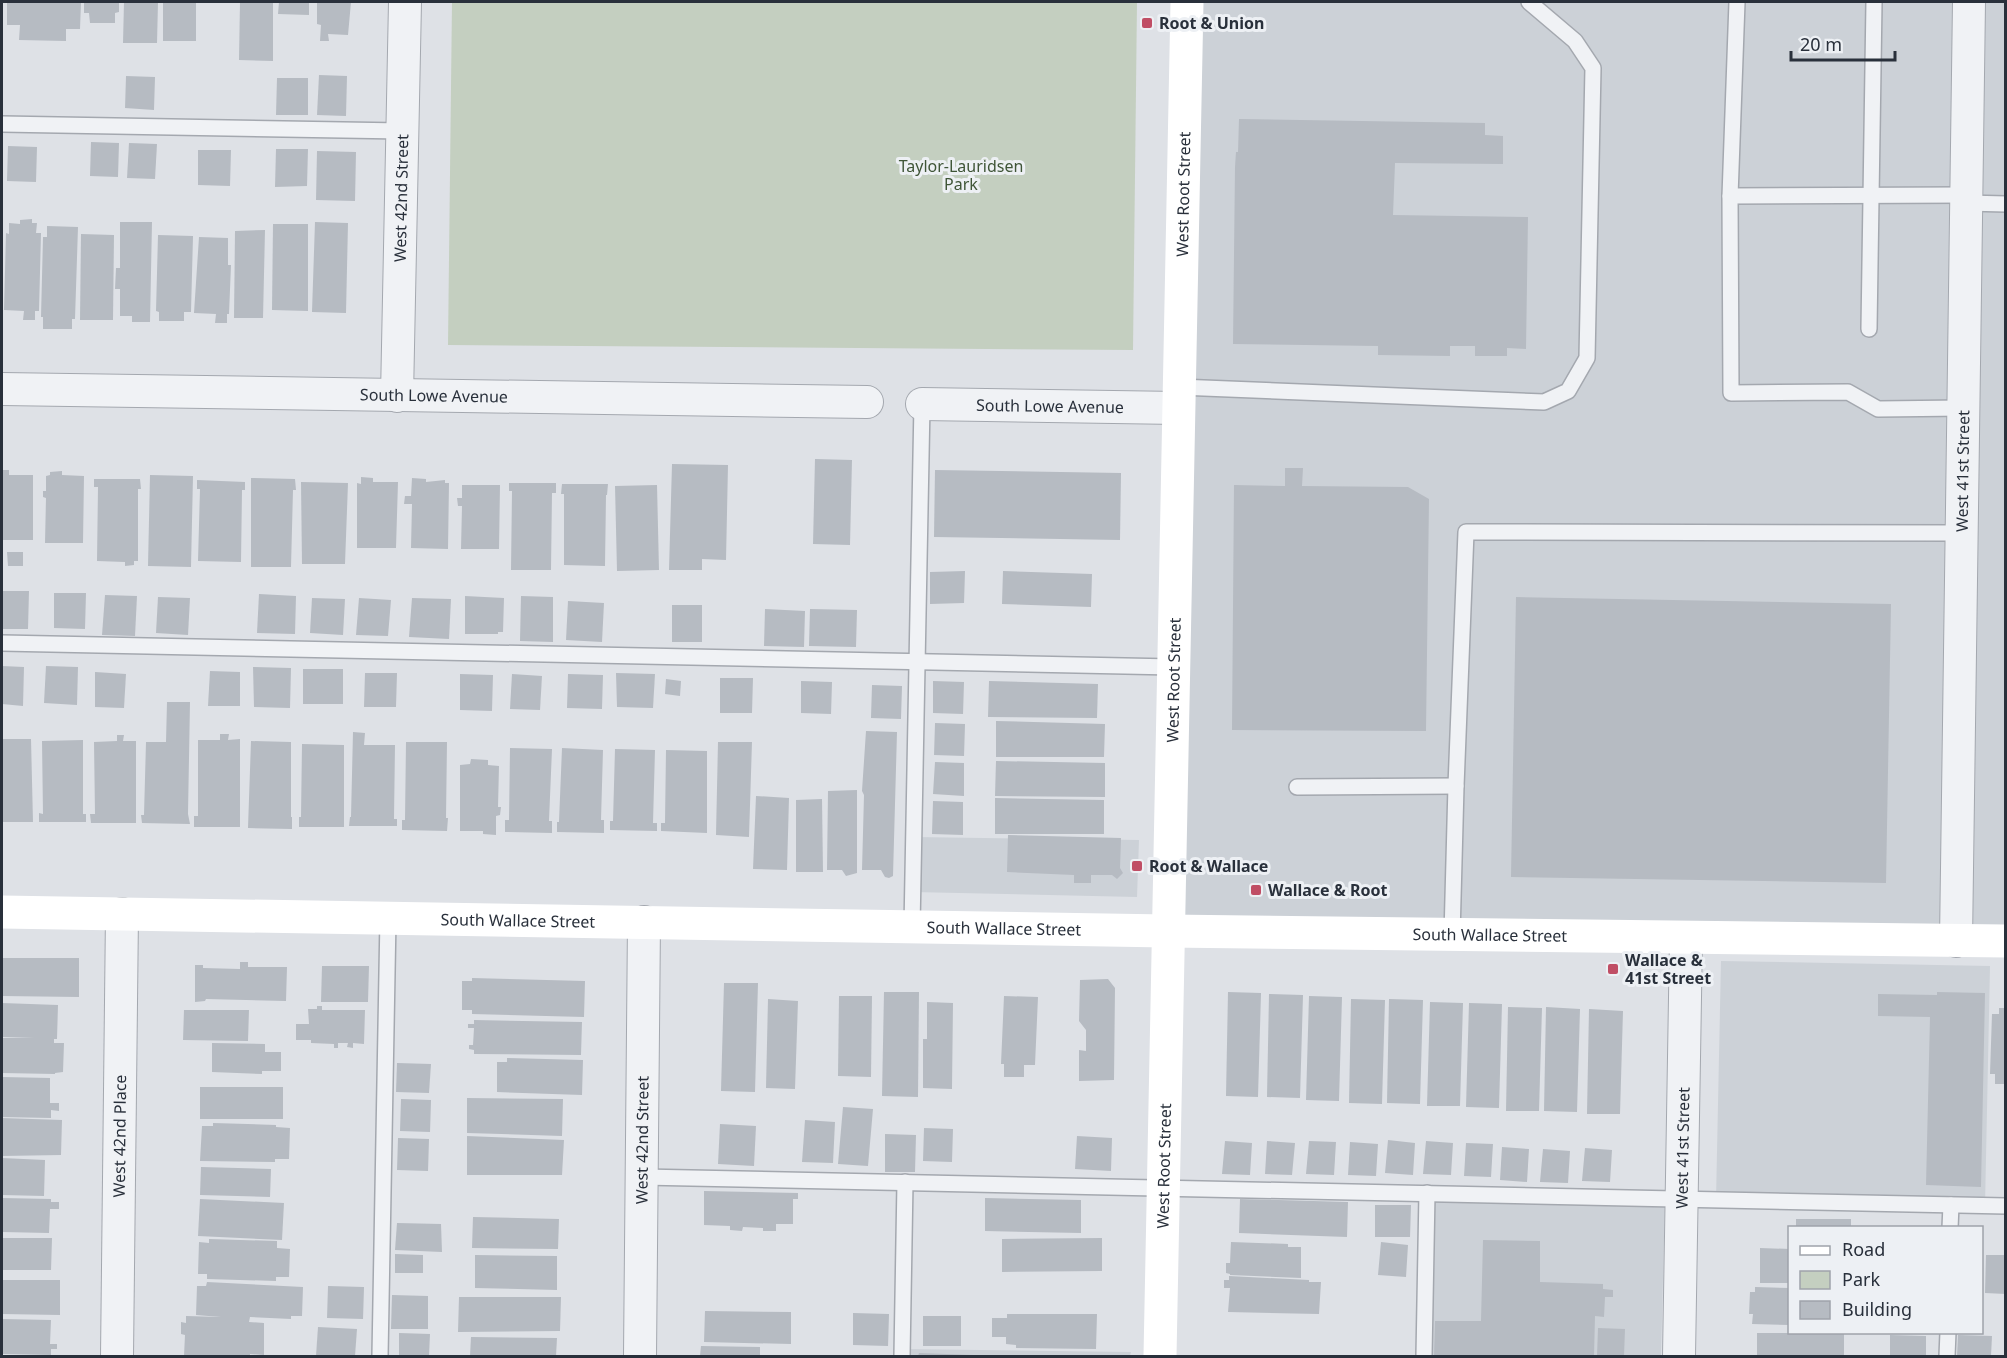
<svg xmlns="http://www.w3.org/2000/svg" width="2007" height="1358" viewBox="0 0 2007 1358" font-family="'Noto Sans',sans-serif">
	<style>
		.built { fill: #ccd1d7 }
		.green { fill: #c4cfc0 }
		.building { fill: #b6bbc2 }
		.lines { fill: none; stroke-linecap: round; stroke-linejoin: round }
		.lane-casing { stroke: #a4a8af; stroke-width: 18 }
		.street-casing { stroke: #a4a8af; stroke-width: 34 }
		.lane { stroke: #f0f2f5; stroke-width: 15 }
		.street { stroke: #f0f2f5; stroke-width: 32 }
		.secondary { stroke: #fff; stroke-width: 33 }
		.poi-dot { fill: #c04e65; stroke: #edf0f4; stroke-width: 2 }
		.labels { text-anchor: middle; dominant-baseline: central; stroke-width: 6; stroke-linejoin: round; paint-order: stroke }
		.poi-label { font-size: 16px; font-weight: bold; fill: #29303b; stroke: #edf0f4; text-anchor: start }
		.park-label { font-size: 16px; fill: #3f5537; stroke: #edf0f4 }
		.street-label { font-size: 16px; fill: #29303b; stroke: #edf0f4 }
	</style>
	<rect width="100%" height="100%" fill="#dee1e6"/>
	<g class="built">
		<path d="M1183 2H2005V955L1165 931Z"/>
		<path d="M914 837 1139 840 1137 897 912 892Z"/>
		<path d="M1721 961 1990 966 1985 1206 1716 1200Z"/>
		<path d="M1427 1193 1665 1199 1661 1356H1424Z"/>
		<path d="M903 1349 1131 1352 1130 1356H902Z"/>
	</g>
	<path class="green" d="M452 2H1137L1133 350 448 345Z"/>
	<g class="building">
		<path d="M7 2H81L80 29H66V41L19 40 20 25H7Z"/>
		<path d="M84 2H119V12L115 13V23H90L89 13H84Z"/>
		<path d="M124 2H158L157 43H123Z"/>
		<rect x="163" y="2" width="33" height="39"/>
		<path d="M240 2H273V61L239 60Z"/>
		<path d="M279 2H309V15L278 14Z"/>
		<path d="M317 2H351L348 35 328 34 329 41H320L321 25 317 24Z"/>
		<path d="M319 75 347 76 346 116 317 115Z"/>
		<path d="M126 76 155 77 154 110 125 108Z"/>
		<path d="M277 78H308V115H276Z"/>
		<path d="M1239 119 1485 123V135L1503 136V164L1395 163 1393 215 1528 217 1526 349 1507 348V356H1475V346H1450V356L1378 355V346L1233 344 1235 167 1236 152H1238Z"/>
		<path d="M91 142 119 143 118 177 90 176Z"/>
		<path d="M129 143 157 144 155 179 127 178Z"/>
		<path d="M8 146 37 147 36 182 7 181Z"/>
		<path d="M276 149H308L307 186 275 187Z"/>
		<path d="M198 150H231L230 186 198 185Z"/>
		<path d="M317 151 356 152 355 201 316 200Z"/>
		<path d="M32 219V223H37L36 233H41L39 311H35V320H23L24 311 4 310 6 233 9 234V223L20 224V220Z"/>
		<path d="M120 222H152L150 322H132V316H120V289H115L116 268H120Z"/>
		<path d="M315 222 348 223 346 313 312 312Z"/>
		<path d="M273 224H308V311L272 310Z"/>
		<path d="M47 226 78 227 75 319H72V329H43V317H41L43 237H47Z"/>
		<path d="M265 230 263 318H234L235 231Z"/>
		<path d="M81 234 114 235 113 320H80Z"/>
		<path d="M158 235 193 236 191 312H184V321H159V312L156 311Z"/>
		<path d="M199 237 228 238V265H231L229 314H227V323H215L216 314 194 313Z"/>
		<path d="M815 459 852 460 850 545 813 544Z"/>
		<path d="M672 464 728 465 726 560 702 559V570H669Z"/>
		<path d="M1285 468H1303L1302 486 1408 487 1429 499 1426 731 1232 730 1234 485 1285 486Z"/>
		<path d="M2 470H9V475H33V540H2Z"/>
		<path d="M935 470 1121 473 1120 540 934 537Z"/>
		<path d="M62 471V475L84 476 83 543H45L46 498 43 497V491H46V476L50 475V472Z"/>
		<path d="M150 475 193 476 191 567 148 566Z"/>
		<path d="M361 477 373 478V482H398L396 548H357V483L361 484Z"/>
		<path d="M251 478 295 479 296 490H293L291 567H251Z"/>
		<path d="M412 478 426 479V482L445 480V483H449L448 549 411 548 412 504H404L405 496H411Z"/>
		<path d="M94 479H140L141 489H138V561H134V565L125 566V562L97 561 98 487H94Z"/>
		<path d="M197 480 245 482V490H242L241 562 198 561 200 489H197Z"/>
		<path d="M301 482 348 483 345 564H302Z"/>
		<path d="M509 483H556V493H552L551 570H511L512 491H509Z"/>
		<path d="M562 484H608L607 495H606L605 566 564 565V494H561Z"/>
		<path d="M462 485H500L499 549H461L462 506H458L457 498H462Z"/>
		<path d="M657 485 659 570 617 571 615 486Z"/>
		<path d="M7 552H23V566H8Z"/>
		<path d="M965 571 964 603 930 604V572Z"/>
		<path d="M1003 571 1092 574 1091 607 1002 604Z"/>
		<path d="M2 591H29L28 629H2Z"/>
		<path d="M54 593H86L85 629 54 628Z"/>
		<path d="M259 594 296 596 295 634 257 633Z"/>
		<path d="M105 595 137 596 135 636 102 635Z"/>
		<path d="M465 596 504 598 503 632H498V634H465Z"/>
		<path d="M521 596 553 597V642L520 641Z"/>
		<path d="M158 597 190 598 188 635 156 633Z"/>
		<path d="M1516 597 1891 604 1886 883 1511 877Z"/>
		<path d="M312 598 345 599 343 635 310 633Z"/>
		<path d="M359 598 391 600 388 636 356 635Z"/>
		<path d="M412 598 451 599 449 639 409 637Z"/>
		<path d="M568 601 604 603 602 642 566 640Z"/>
		<rect x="672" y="605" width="30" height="37"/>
		<path d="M765 609 805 611 804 647 764 646Z"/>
		<path d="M810 609 857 610 856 647 809 646Z"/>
		<path d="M2 666 24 667 23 706 2 704Z"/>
		<path d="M46 666 78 667 77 705 44 703Z"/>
		<path d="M253 667 291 668 290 708 254 707Z"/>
		<rect x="303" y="669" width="40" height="35"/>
		<path d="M210 671 240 672V706H208Z"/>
		<path d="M95 672 126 674 124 708 95 707Z"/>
		<path d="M365 673H397L396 707H364Z"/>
		<path d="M616 673 655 674 653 708 617 707Z"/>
		<path d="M460 674 493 675 492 711 460 710Z"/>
		<path d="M512 674 542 676 540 710 510 709Z"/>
		<path d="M568 674 603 675 602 709 567 708Z"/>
		<path d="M720 678H753L752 713H720Z"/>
		<path d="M666 679 681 681 680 696 665 694Z"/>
		<path d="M801 681 832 682 831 714 801 713Z"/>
		<path d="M933 681 964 682 963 714 933 713Z"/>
		<path d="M989 681 1098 684 1097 718 988 717Z"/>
		<path d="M872 685 902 686 901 719 871 718Z"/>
		<path d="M167 702H190L188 814 190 824 142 823 141 815H144L146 742H166Z"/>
		<path d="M996 721 1105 724 1104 757H996Z"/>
		<path d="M935 723 965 724 964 756 934 755Z"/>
		<path d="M866 731 897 732 893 876 889 878 885 877 881 870H862L864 795 862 791Z"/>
		<path d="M353 732 365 733 364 745H395L394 819H397V826H349L350 817H351Z"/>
		<path d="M220 734H229L228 740 240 739V827H194V816H198V740H220Z"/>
		<path d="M117 735H124L123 741H136V823H91L90 814H95L94 742 117 741Z"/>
		<path d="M2 739H31L33 822H2Z"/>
		<path d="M83 740V814H86V822H39V813L43 814 42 741Z"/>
		<path d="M251 741 291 742V817H292V829L248 828Z"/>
		<path d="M406 742H447L446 818H448L447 831 402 830V820H405Z"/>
		<path d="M718 742H752L749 837 716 835Z"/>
		<path d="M302 744 344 745V827H299V817H301Z"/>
		<path d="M510 748 552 749 549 821H552V833L505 832V820H509Z"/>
		<path d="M562 748 603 750 601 820H604V833L557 832V822H559Z"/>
		<path d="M615 749 655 750 653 823H657V831L610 830V821H613Z"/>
		<path d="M666 750 707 751V833L661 831V823H665Z"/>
		<path d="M471 759 488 760V765L499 766 498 807H501L500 815 496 816V835L483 834V831H460V765L470 764Z"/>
		<path d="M996 761 1105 763V797L995 796Z"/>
		<path d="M935 762 964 763V796L933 794Z"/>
		<path d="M857 790V873L846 876 842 870H827L828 791Z"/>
		<path d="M756 796 789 798 787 870 753 869Z"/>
		<path d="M995 798 1104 800V834H995Z"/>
		<path d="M822 799 823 872H796V800Z"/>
		<path d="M933 801 963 802V835L932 834Z"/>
		<path d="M1008 835 1121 838 1120 868 1123 873 1117 879 1112 875H1091V883H1074V875L1007 872Z"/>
		<path d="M2 958H79V997L2 996Z"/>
		<path d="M240 962H248V967H287L286 1001 206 999 205 1001 195 1002V965H203V968L240 969Z"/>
		<path d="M322 966H369L368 1002H321Z"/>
		<path d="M472 978 585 981 584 1017 472 1014V1010H462V981H472Z"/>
		<path d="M1108 979 1115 988 1114 1080 1079 1081V1050L1086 1051V1030L1079 1021 1080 980Z"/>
		<path d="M724 983H758L755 1092 721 1091Z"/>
		<path d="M884 992H919L918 1097 882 1096Z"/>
		<path d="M1228 992 1261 993 1258 1097 1226 1096Z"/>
		<path d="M1937 992 1985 993 1981 1187 1926 1185 1930 1017 1878 1016V994L1937 995Z"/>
		<path d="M1269 994 1303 995 1300 1098 1267 1097Z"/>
		<path d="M839 996H872L871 1077 838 1076Z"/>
		<path d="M1004 996 1038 997 1035 1065H1024V1077H1004V1064H1001Z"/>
		<path d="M1309 996 1342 997 1339 1101 1306 1100Z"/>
		<path d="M768 999 798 1001 795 1089 766 1088Z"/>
		<path d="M1351 999 1385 1000 1382 1104 1349 1103Z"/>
		<path d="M1389 999 1423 1000 1420 1104 1387 1103Z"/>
		<path d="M927 1002 953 1003 952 1089 923 1088V1039H927Z"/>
		<path d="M1430 1002 1463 1003 1460 1106H1427Z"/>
		<path d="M2 1003 58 1005 57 1039H54V1043H64L63 1072 55 1073V1074L2 1073V1038H34L2 1037Z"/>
		<path d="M1469 1003 1502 1004 1499 1108 1466 1107Z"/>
		<path d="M317 1006H322V1010H365L364 1044 353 1043V1048L347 1047 348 1043H338V1048H334V1044L311 1043V1040H296V1024H309L308 1009H317Z"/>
		<path d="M1508 1007 1542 1008 1539 1111H1506Z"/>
		<path d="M1546 1007 1580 1009 1577 1112 1544 1111Z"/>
		<path d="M1999 1008H2006V1084H1995V1074H1990L1992 1014H1999Z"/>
		<path d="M1589 1009 1623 1011 1620 1114H1587Z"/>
		<path d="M184 1010H249L248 1041 183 1040Z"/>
		<path d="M474 1020 582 1022 581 1055 474 1054V1050L469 1049V1045H473L474 1028H468V1024H474Z"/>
		<path d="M212 1043 265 1044V1052H281V1071H262V1074L212 1072Z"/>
		<path d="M507 1058 583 1060 582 1095 497 1092V1062H507Z"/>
		<path d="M397 1063 431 1064 429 1093 396 1092Z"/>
		<path d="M2 1077 50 1078V1103H59V1111L51 1110V1118L2 1117Z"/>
		<rect x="200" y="1087" width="83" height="32"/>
		<path d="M467 1098 563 1099 562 1136 467 1133Z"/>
		<path d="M401 1099 431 1100 430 1132 400 1131Z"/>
		<path d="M843 1107 873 1109 868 1166 838 1164Z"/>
		<path d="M2 1118 62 1120 61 1155 2 1156Z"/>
		<path d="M805 1120 835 1122 833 1163 802 1162Z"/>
		<path d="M213 1123 276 1125V1127L290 1128 289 1159H275V1162L200 1161 202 1126H213Z"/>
		<path d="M720 1124 756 1126 754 1166 718 1164Z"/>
		<path d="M924 1128 953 1129 952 1162 923 1161Z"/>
		<path d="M885 1134 916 1135 915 1172H885Z"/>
		<path d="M467 1136 564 1140 562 1175H467Z"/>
		<path d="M1077 1136 1112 1138 1111 1171 1075 1169Z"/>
		<path d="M398 1138 429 1139 428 1171 397 1170Z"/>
		<path d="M1388 1140 1415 1143 1413 1175 1385 1173Z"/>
		<path d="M1225 1141 1252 1143 1250 1175 1222 1174Z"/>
		<path d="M1267 1141 1295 1143 1292 1175 1265 1174Z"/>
		<path d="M1309 1141 1336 1142 1334 1175 1306 1174Z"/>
		<path d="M1426 1141 1453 1143 1451 1175 1423 1174Z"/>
		<path d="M1350 1142 1378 1144 1376 1176 1348 1175Z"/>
		<path d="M1466 1143 1493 1144 1491 1177 1464 1176Z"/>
		<path d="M1502 1147 1529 1149 1527 1182 1500 1180Z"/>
		<path d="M1585 1148 1612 1150 1610 1182 1582 1181Z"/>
		<path d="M1543 1149 1570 1151 1568 1183 1540 1182Z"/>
		<path d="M2 1158 45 1160 44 1196 2 1195Z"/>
		<path d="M201 1167 271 1169 270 1197 200 1195Z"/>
		<path d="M704 1191 798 1193V1199H793V1224H776V1231H763V1228L743 1227 742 1231 730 1230V1226L704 1225Z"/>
		<path d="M2 1198 51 1199V1202H59V1209H50L49 1233 2 1232Z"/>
		<path d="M985 1198 1081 1200V1233L985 1231Z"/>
		<path d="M200 1199 284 1203 282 1240 198 1236Z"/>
		<path d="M1240 1199 1348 1202 1347 1237 1239 1233Z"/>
		<path d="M1375 1205H1411L1410 1237H1375Z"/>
		<path d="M473 1217 559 1219 558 1249 472 1248Z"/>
		<rect x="1796" y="1219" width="55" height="9"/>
		<path d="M397 1223 441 1224 442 1252 395 1250Z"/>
		<path d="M2 1238H52L51 1270H2Z"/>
		<path d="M1102 1238V1271L1002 1272V1239Z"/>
		<path d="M209 1239 277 1241V1248L290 1249 289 1277H276V1281L207 1279V1274H198L199 1242 209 1243Z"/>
		<path d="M1483 1240 1540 1241V1282L1603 1284V1289L1613 1290V1297H1605L1604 1317 1595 1316 1594 1356H1434L1435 1321H1481Z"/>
		<path d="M1231 1242 1288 1244V1247H1301V1278L1230 1275V1274L1226 1273V1263H1230Z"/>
		<path d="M1381 1242 1408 1245 1406 1277 1378 1275Z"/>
		<path d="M1760 1248 1790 1249V1283H1760Z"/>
		<path d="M395 1254 423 1255V1273H395Z"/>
		<path d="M475 1255 557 1256V1290L475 1288Z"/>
		<path d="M1986 1255H2006V1294L1985 1293Z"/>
		<path d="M1229 1276 1309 1280V1282H1321L1319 1314 1228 1312 1230 1288H1224V1280H1229Z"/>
		<path d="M2 1280H60V1315L2 1314Z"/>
		<path d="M207 1282 303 1287 302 1316H291V1319L250 1317 249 1322 264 1323V1355L250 1354V1356H184L185 1335 181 1334V1322L186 1323V1316L221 1317 196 1315 197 1286H206Z"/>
		<path d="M328 1286 364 1287 363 1319 327 1318Z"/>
		<path d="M1755 1287 1790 1288V1325L1752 1324 1753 1314H1749L1750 1292H1755Z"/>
		<path d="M392 1295 428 1296V1329H391Z"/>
		<path d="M459 1297H561L560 1331 458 1332Z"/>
		<path d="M705 1311 791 1312V1344L704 1342Z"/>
		<path d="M853 1313 889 1314 888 1346 853 1345Z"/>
		<path d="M1007 1314H1097L1096 1349 1016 1348V1345L1006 1344V1337H992V1318H1007Z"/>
		<rect x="923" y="1316" width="38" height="30"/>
		<path d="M2 1319 51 1320 50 1344H57V1349H51V1355L2 1354Z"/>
		<path d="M318 1327 357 1329 355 1356H316Z"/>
		<path d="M1598 1328 1625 1329 1624 1356H1597Z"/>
		<path d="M399 1333 430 1334 429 1356H399Z"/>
		<rect x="1757" y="1333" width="87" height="23"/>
		<path d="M1890 1335 1926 1336V1356H1890Z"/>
		<path d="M1958 1335 1992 1336 1991 1356H1957Z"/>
		<path d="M471 1337 557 1338 556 1356H470Z"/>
		<path d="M701 1346 760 1347V1356H700Z"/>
		<path d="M919 1353 973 1355V1356H918Z"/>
	</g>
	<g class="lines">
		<defs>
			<g id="lane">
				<path d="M2 124 402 131"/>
				<path d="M1730 196 1737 2"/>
				<path d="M1966 203 2006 204"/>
				<path d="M1869 329 1874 2"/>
				<path d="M1179 387 1544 402 1568 391 1587 358 1593 68 1575 41 1529 2"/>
				<path d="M1963 408 1878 409 1848 392 1731 393 1730 196 1966 195"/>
				<path d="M2 643 1173 667"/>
				<path d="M1297 787 1456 786"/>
				<path d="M912 927 922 404"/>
				<path d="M1452 935 1456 786 1466 532 1961 533"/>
				<path d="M642 1177 2006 1206"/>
				<path d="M1950 1228 1951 1205"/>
				<path d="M380 1356 388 918"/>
				<path d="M902 1356 905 1182"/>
				<path d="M1424 1356 1427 1193"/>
				<path d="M1947 1356 1948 1332"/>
			</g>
			<g id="street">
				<path id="s1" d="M2 389 867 402"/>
				<path id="s2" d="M397 396 405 2"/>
				<path id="s3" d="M922 404 1178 408"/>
				<path id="s4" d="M1956 941 1969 2"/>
				<path id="s5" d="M117 1356 122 914"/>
				<path id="s6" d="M640 1356 644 922"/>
				<path id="s7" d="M1679 1356 1686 938"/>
			</g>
		</defs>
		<use href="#lane" class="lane-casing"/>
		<use href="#street" class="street-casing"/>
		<use href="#lane" class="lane"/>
		<use href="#street" class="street"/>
		<g class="secondary">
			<path id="s8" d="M2 912 1167 931 2006 941"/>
			<path id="s9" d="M1160 1356 1187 2"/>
		</g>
	</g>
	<g class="poi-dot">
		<rect x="1141" y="17" width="12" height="12" rx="3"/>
		<rect x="1131" y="860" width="12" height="12" rx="3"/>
		<rect x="1250" y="884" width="12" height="12" rx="3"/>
		<rect x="1607" y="963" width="12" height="12" rx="3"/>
	</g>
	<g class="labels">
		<g class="poi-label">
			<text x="1159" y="23">Root &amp; Union</text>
			<text x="1149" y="866">Root &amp; Wallace</text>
			<text x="1268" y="890">Wallace &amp; Root</text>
			<text x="1625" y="960">Wallace &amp;<tspan x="1625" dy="18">41st Street</tspan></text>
		</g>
		<g class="park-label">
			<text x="961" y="166">Taylor-Lauridsen<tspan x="961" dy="18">Park</tspan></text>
		</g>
		<g class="street-label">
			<text stroke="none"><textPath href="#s9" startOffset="1162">West Root Street</textPath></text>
			<text stroke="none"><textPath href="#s2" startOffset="198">West 42nd Street</textPath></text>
			<text stroke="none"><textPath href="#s1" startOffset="432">South Lowe Avenue</textPath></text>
			<text stroke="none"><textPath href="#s3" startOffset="128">South Lowe Avenue</textPath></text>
			<text stroke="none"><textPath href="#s4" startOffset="470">West 41st Street</textPath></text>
			<text stroke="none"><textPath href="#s9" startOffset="676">West Root Street</textPath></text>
			<text stroke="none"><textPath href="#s8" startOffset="516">South Wallace Street</textPath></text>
			<text stroke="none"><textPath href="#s8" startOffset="1002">South Wallace Street</textPath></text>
			<text stroke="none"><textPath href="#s8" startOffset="1488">South Wallace Street</textPath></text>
			<text stroke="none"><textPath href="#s5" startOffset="220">West 42nd Place</textPath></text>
			<text stroke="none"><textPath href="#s6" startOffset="216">West 42nd Street</textPath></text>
			<text stroke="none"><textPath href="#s7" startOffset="208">West 41st Street</textPath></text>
			<text stroke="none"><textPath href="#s9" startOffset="190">West Root Street</textPath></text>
		</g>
	</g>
	<rect width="2007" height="1358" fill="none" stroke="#29303b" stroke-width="6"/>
	<rect x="1788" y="1226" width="195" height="108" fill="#edf0f4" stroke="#9fa3aa" stroke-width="1.5"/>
	<rect x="1800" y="1246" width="30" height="9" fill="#ffffff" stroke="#9fa3aa" stroke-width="1.5"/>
	<text x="1842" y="1256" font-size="18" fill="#29303b">Road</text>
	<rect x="1800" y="1271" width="30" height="18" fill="#c4cfc0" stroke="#9fa3aa" stroke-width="1.5"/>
	<text x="1842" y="1286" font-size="18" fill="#29303b">Park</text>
	<rect x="1800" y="1301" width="30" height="18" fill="#b6bbc2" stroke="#9fa3aa" stroke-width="1.5"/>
	<text x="1842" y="1316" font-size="18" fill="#29303b">Building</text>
	<path d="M1791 51v9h104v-9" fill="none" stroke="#29303b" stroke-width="3"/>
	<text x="1800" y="51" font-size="18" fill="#29303b" stroke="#edf0f4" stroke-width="4.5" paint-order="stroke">20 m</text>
</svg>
